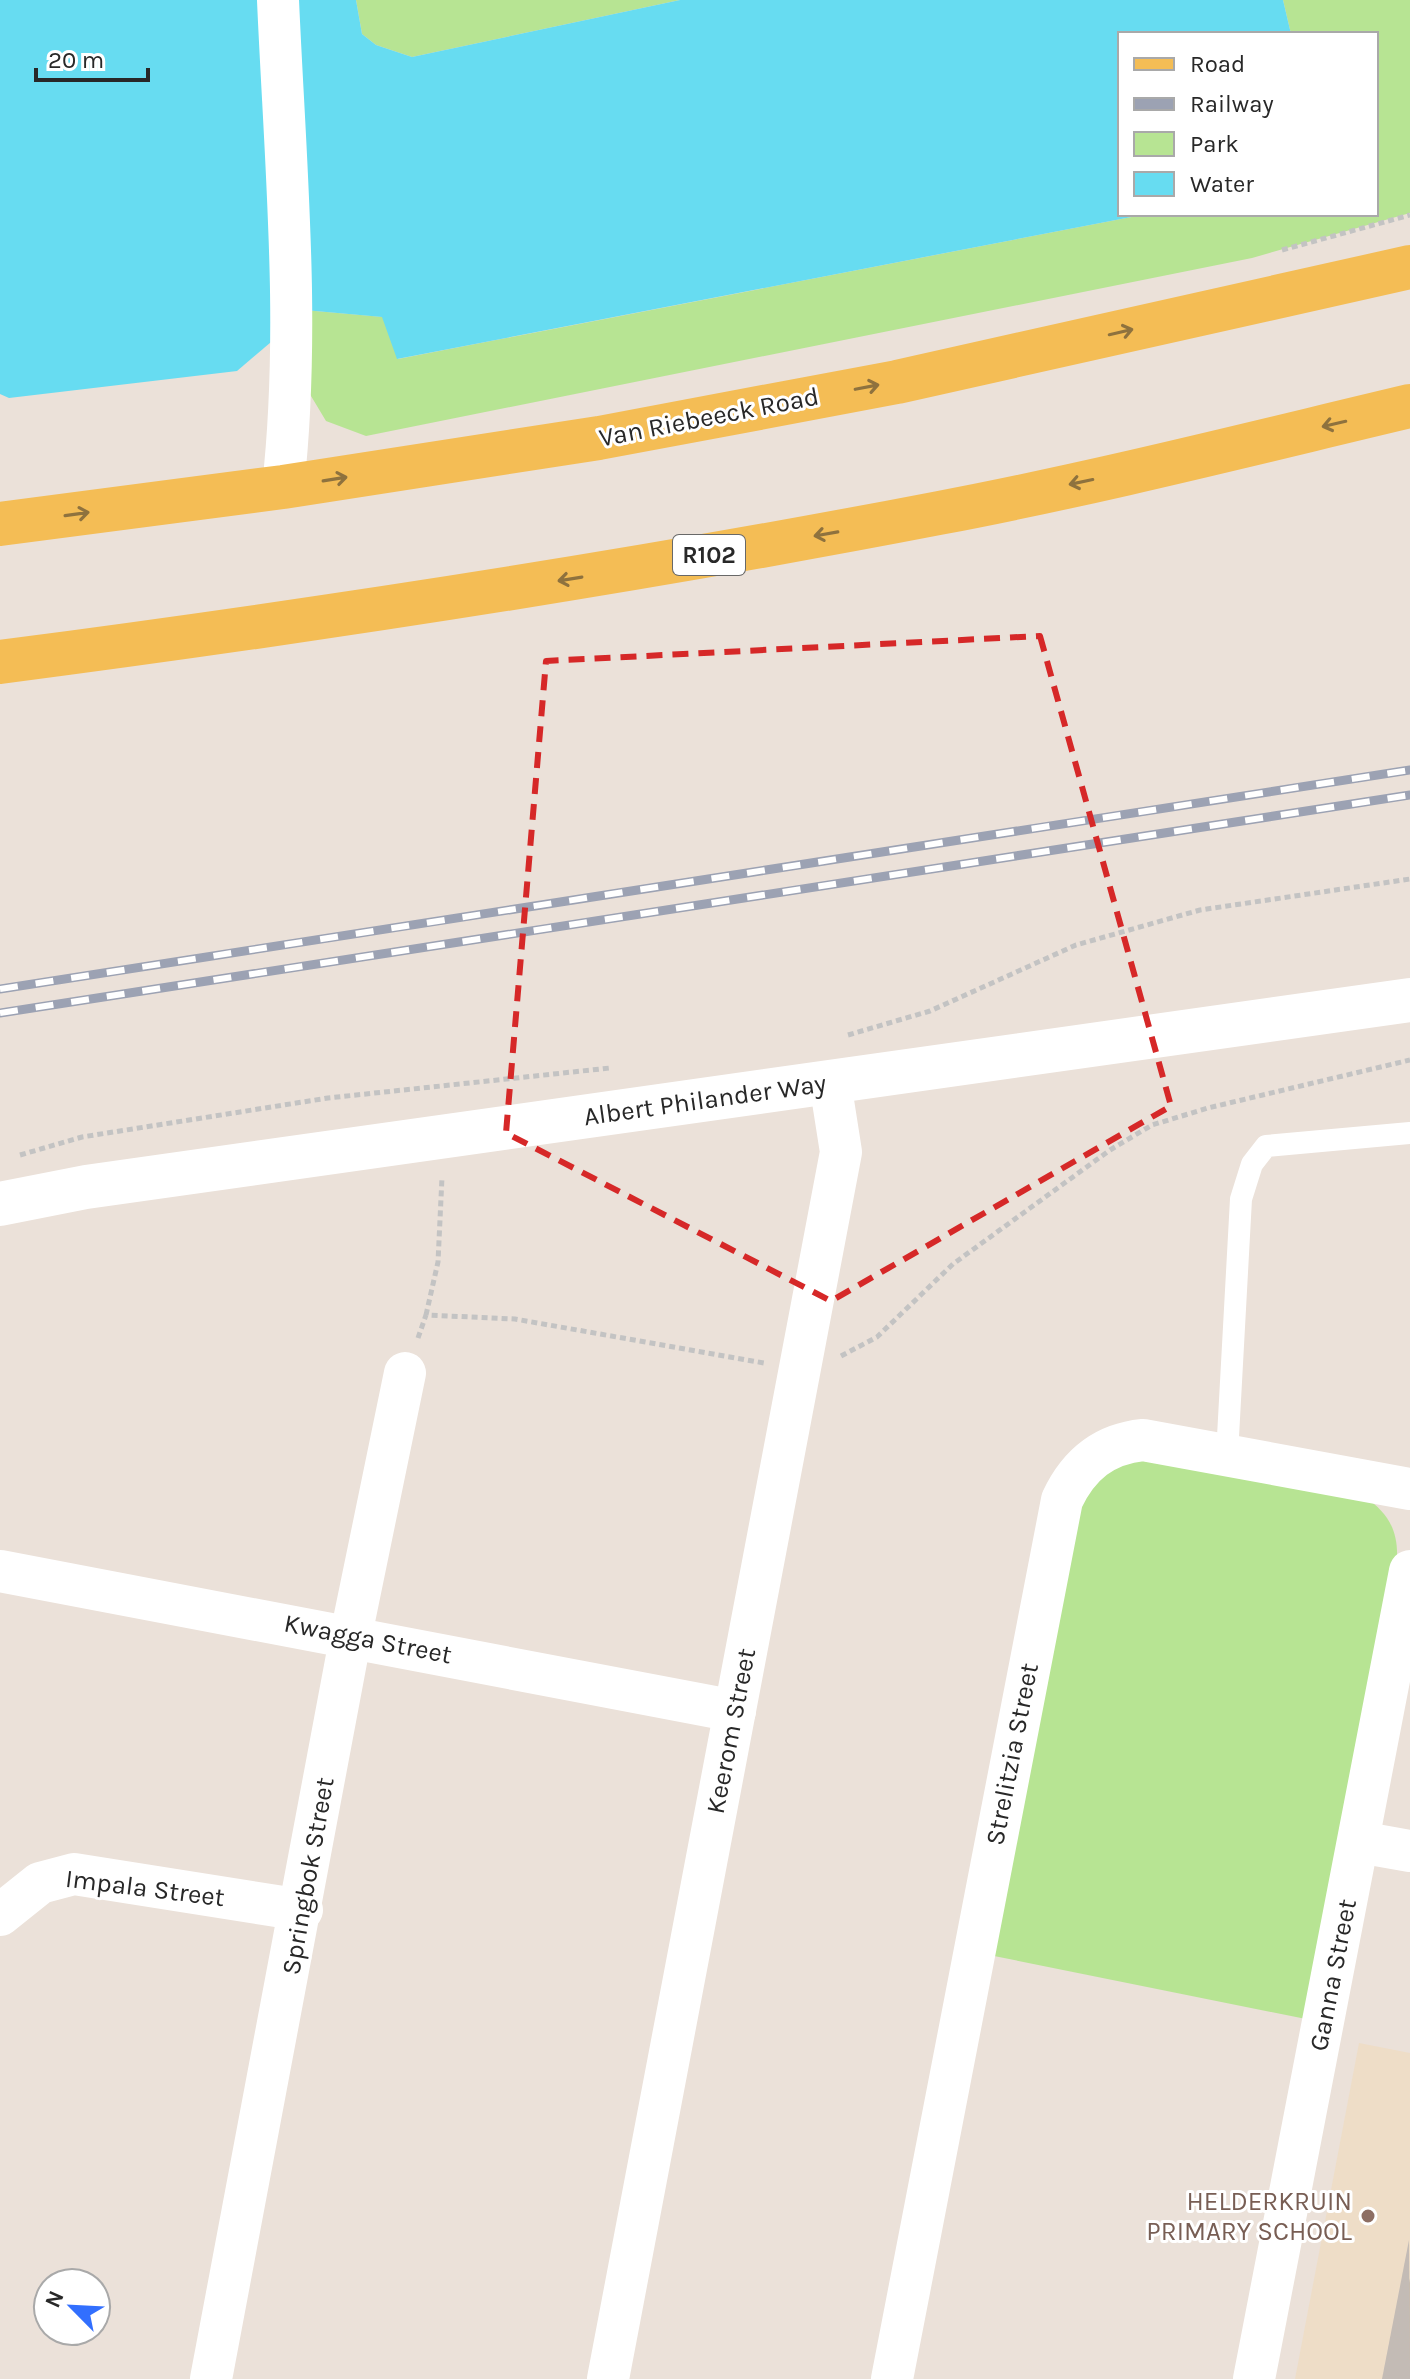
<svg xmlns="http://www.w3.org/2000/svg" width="1410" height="2379" viewBox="0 0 1410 2379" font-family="Karla,sans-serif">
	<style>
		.education { fill: #eeddc7 }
		.green { fill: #b7e493 }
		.water { fill: #67dcf1 }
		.building { fill: #c3bbb5; filter: url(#shadow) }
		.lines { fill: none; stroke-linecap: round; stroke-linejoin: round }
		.path { stroke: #c3c3c3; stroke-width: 5; stroke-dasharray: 6 4; stroke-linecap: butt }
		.lane { stroke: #fff; stroke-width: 22 }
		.street { stroke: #fff; stroke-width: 42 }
		.secondary { stroke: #fff; stroke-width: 44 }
		.primary { stroke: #f4bd55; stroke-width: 44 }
		.rail-casing { stroke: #9ca2b3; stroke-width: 9 }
		.rail { stroke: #fff; stroke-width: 6; stroke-dasharray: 18; stroke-linecap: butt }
		.oneway { stroke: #8e723e }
		.marked { fill: none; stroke: #d62828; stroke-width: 6; stroke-dasharray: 16 10; stroke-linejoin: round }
		.education-dot { fill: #8d6e63; stroke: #fff; stroke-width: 3 }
		.labels { text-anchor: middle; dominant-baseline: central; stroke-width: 6; stroke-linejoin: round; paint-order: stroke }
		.shield { fill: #fff; stroke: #686868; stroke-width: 2 }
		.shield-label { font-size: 24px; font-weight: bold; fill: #282828 }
		.street-label { font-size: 26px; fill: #282828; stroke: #fff }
		.education-label { font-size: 26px; fill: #785e54; stroke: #fff; text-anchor: end }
	</style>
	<defs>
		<filter id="shadow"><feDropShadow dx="7" dy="7" stdDeviation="0" flood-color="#0004"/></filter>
	</defs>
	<rect width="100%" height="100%" fill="#ebe1d9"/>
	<path class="education" d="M1359 2043 1410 2053V2379H1295Z"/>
	<g class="green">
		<path d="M356 0H680L412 57 376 45 362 34Z"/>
		<path d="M1283 0H1410V213L1252 258 366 436 326 421 308 391 304 310 383 317 398 359 1147 214H1376V34H1291Z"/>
		<path d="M1120 1457 1365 1497C1388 1513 1398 1530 1397 1558L1311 2020 989 1955 1074 1503Z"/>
	</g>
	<g class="water">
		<path d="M0 0H258L277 337 237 371 9 398 0 394Z"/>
		<path d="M293 0H356L362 34 376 45 412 57 680 0H1283L1291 34H1120V214H1147L397 359 382 317 304 310Z"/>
	</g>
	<path class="building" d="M1409 2240 1410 2379H1382Z"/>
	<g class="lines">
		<g class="path">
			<path d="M1282 250 1410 215"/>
			<path d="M848 1035 930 1011 1076 945 1200 910 1410 879"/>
			<path d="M20 1155 82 1137 328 1098 610 1068"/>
			<path d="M426 1315 438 1262 442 1177"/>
			<path d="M418 1338 426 1315 515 1319 764 1363"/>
			<path d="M841 1356 877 1337 953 1264 1110 1150 1152 1125 1208 1108 1410 1060"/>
		</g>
		<path class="lane" d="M1227 1455 1241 1199 1252 1164 1266 1146 1410 1133"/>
		<g class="street">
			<path d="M278 0C285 161 301 326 283 487"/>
			<path d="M0 1571 735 1711"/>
			<path d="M1359 1842 1410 1851"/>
			<path d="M0 1915 40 1883 74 1874 302 1910"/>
			<path d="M211 2379 351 1635 405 1373"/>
			<path d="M608 2379 841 1152 830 1082"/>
			<path d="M892 2379 1062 1500C1079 1464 1104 1444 1143 1440L1410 1489"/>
			<path d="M1254 2379 1410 1571"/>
		</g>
		<path class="secondary" d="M0 1204 86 1187 1410 1000"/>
		<g class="primary">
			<path d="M0 524 283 487 599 438 897 382 1410 267"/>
			<path d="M0 662C314 621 628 573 939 513 1097 483 1254 443 1410 406"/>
		</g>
		<defs>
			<g id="rail">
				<path d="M0 989 1410 770"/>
				<path d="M0 1013 1410 795"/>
			</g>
		</defs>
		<use href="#rail" class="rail-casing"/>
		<use href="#rail" class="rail"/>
	</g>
	<defs><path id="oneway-shaft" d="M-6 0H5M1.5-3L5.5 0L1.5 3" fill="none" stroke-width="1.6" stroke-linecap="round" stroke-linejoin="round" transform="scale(2)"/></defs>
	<g class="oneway">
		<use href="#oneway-shaft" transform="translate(1121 332) rotate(-13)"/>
		<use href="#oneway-shaft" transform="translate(867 387) rotate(-11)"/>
		<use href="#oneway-shaft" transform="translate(1334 424) rotate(167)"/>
		<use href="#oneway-shaft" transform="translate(335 479) rotate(-9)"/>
		<use href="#oneway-shaft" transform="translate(1081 482) rotate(168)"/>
		<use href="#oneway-shaft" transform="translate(77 514) rotate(-8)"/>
		<use href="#oneway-shaft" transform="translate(826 534) rotate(170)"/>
		<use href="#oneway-shaft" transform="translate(570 579) rotate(171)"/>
	</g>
	<path class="marked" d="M1040 636 1171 1106 831 1301 506 1133 546 661Z"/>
	<circle class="education-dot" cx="1368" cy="2216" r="8"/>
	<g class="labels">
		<rect class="shield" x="673" y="535" width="72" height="40" rx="6"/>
		<g class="shield-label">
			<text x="709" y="555">R102</text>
		</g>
		<g class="street-label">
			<text transform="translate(709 417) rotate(-11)">Van Riebeeck Road</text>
			<text transform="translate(705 1100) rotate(-8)">Albert Philander Way</text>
			<text transform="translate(368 1639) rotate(11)">Kwagga Street</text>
			<text transform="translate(731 1731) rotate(-79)">Keerom Street</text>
			<text transform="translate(1012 1754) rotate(-79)">Strelitzia Street</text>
			<text transform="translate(308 1876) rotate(-80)">Springbok Street</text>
			<text transform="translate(145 1888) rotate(7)">Impala Street</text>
			<text transform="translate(1333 1975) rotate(-79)">Ganna Street</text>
		</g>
		<g class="education-label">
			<text x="1352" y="2201">HELDERKRUIN<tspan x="1352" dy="30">PRIMARY SCHOOL</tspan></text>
		</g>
	</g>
	<rect x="1118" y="32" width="260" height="184" fill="#ffffff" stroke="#a9a9a9" stroke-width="2"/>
	<rect x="1134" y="58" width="40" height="12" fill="#f4bd55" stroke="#a9a9a9" stroke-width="2"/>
	<text x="1190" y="72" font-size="24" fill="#282828">Road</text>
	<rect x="1134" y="98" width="40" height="12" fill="#9ca2b3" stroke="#a9a9a9" stroke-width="2"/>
	<text x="1190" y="112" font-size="24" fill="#282828">Railway</text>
	<rect x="1134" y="132" width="40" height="24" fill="#b7e493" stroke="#a9a9a9" stroke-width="2"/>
	<text x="1190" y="152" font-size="24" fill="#282828">Park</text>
	<rect x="1134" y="172" width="40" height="24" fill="#67dcf1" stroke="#a9a9a9" stroke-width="2"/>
	<text x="1190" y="192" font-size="24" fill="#282828">Water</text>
	<g transform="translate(72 2307) rotate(294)"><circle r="38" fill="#ffffff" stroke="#a9a9a9" stroke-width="2"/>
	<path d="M0-6L14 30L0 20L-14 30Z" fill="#326ffe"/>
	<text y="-12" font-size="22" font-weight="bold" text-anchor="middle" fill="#282828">N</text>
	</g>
	<path d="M36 68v12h112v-12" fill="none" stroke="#282828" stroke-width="4"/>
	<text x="48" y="68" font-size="24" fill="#282828" stroke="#ffffff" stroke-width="6" paint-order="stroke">20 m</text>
</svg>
